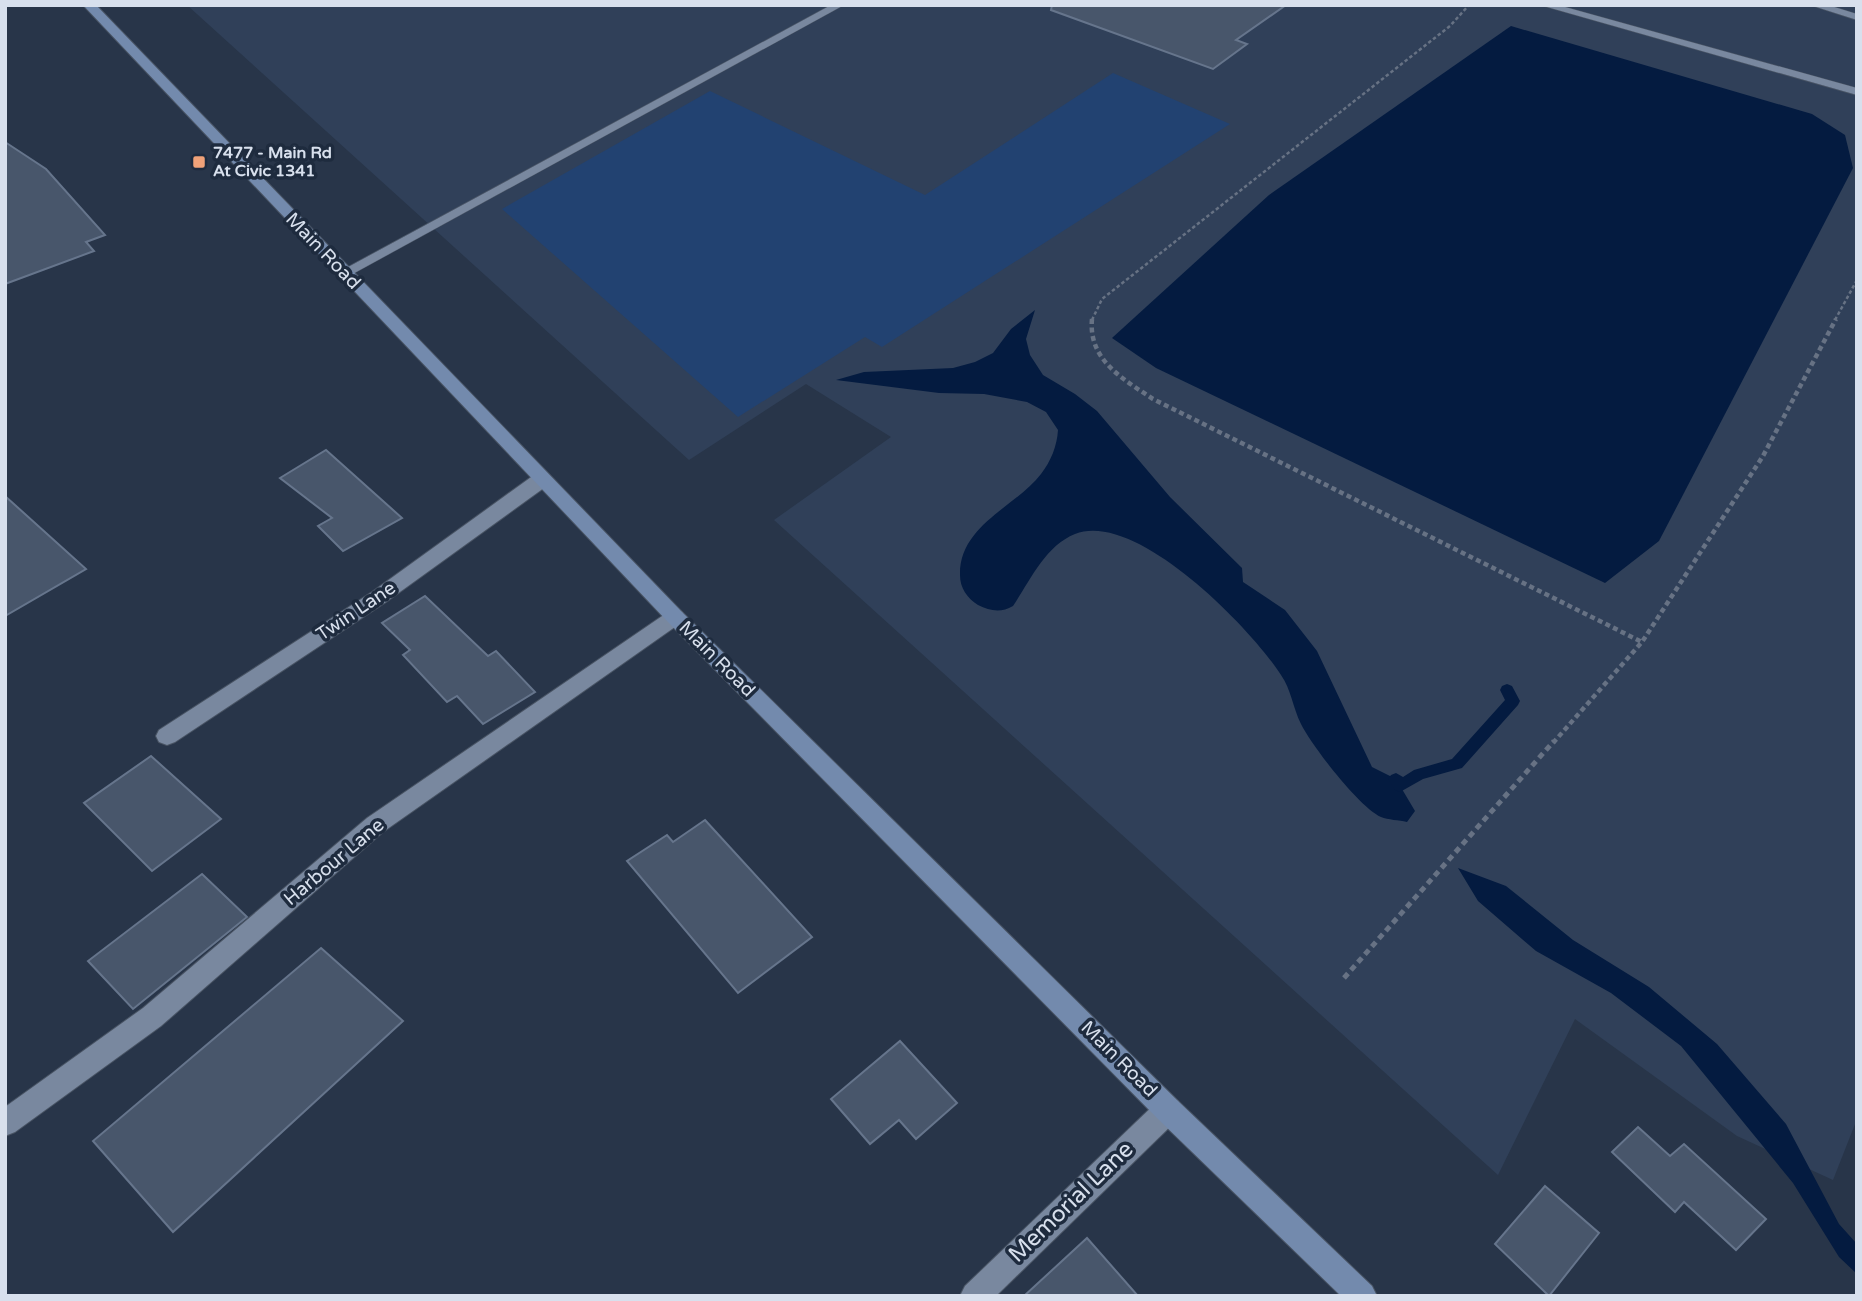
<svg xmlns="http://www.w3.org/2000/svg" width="1862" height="1301" viewBox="0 0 1862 1301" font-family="'Varela Round',sans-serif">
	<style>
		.built { fill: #304059 }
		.green { fill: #224271 }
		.water { fill: #041b40 }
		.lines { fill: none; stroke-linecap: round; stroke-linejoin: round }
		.stream { fill: #041b40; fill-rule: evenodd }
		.building { fill: #48566b; stroke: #66758c; stroke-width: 2 }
		.lane-casing { stroke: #485363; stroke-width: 1 }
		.street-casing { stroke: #485363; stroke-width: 2 }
		.secondary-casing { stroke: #485363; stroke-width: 2 }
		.path-far2 { stroke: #677284; stroke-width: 2.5; stroke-dasharray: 3.5 2.5; stroke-linecap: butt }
		.path-far1 { stroke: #677284; stroke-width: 4.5; stroke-dasharray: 5 3.5; stroke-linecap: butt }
		.path { stroke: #677284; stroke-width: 5; stroke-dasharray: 6 4.5; stroke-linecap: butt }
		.lane { fill: #79889f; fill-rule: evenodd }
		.street { fill: #79889f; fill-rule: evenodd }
		.secondary { fill: #738aad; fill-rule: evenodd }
		.poi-dot { fill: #f0a279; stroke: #1e2b3e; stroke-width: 2.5 }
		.labels { text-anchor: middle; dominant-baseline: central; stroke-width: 7; stroke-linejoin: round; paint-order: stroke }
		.far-poi-label { font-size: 16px; font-weight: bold; fill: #d8e0ed; stroke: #1e2b3e; text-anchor: start }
		.street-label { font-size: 19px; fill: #d8e0ed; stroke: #1e2b3e }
		.near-street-label { font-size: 23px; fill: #d8e0ed; stroke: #1e2b3e }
	</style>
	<rect width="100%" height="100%" fill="#283549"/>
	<path class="built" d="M187 5H1857V1119L1833 1180 1737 1136 1575 1019 1498 1175 774 520 891 437 806 384 689 460Z"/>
	<path class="green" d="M1113 73 1230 124 882 347 865 337 738 417 502 209 710 91 925 195Z"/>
	<g class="water">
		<path d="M1511 26 1812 114 1845 135 1853 168 1659 541 1605 583 1156 368 1112 338 1269 195Z"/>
		<path d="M1035 310 1026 339 1030 355 1043 375 1075 394 1097 411 1170 497 1242 568 1243 582 1285 610 1317 651 1372 767 1396 779 1415 811 1407 822C1399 820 1388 820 1381 817 1359 807 1312 746 1301 724 1293 708 1291 689 1281 675 1251 628 1136 510 1075 534 1045 546 1030 581 1013 606 1001 613 990 611 978 605 967 598 960 588 960 575 959 525 1017 506 1041 474 1051 461 1057 446 1058 430L1046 412 1027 402 984 394 939 393 836 380 864 372 953 368 975 362 993 353 1011 329Z"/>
		<path d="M1458 868 1506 886 1573 940 1649 987 1717 1044 1786 1124 1839 1224 1857 1244V1274L1839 1257 1793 1183 1681 1046 1611 993 1536 951 1478 901Z"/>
	</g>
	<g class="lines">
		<path class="stream" d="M1507 684 1512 686 1520 701 1518 705 1462 768 1423 779 1400 792 1395 790 1388 779 1391 775 1396 773 1403 777 1414 770 1452 759 1505 700 1500 690 1502 686Z"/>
	</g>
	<g class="building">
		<path d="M1052 5H1286L1236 40 1247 44 1213 69 1051 10Z"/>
		<path d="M5 142 46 169 105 235 86 242 94 251 5 284Z"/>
		<path d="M326 450 402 518 343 551 318 526 332 518 280 478Z"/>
		<path d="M5 496 86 569 5 616Z"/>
		<path d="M425 596 488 656 496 651 535 692 483 724 457 696 447 702 403 655 410 650 382 623Z"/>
		<path d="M151 756 221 819 152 871 84 803Z"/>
		<path d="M705 820 812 937 738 993 627 861 667 835 673 842Z"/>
		<path d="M202 874 247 917 133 1009 88 961Z"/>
		<path d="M321 948 403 1021 173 1232 93 1141Z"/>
		<path d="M900 1041 957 1103 916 1139 899 1120 870 1144 831 1099Z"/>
		<path d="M1638 1127 1670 1156 1684 1144 1766 1219 1736 1250 1684 1202 1675 1212 1612 1152Z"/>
		<path d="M1545 1186 1599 1233 1549 1296 1495 1244Z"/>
		<path d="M1087 1238 1138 1296H1024Z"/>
	</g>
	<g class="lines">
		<defs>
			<g id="lane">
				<path d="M831 5H844L349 276 344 277 337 273Z"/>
				<path d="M1540 5H1558L1857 88V95Z"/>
				<path d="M1810 5H1828L1857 14V20Z"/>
			</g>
			<g id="street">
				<path d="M541 474 548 475 550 480 548 485 386 602 175 742 167 745 159 742 156 736 159 730 372 592 534 475Z"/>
				<path d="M675 609 682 612 685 617 682 622 383 832 161 1026 15 1132 5 1136V1107L143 1008 367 818 668 612Z"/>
				<path d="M1168 1097 1178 1101 1181 1110 1178 1119 996 1296H960L965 1286 1158 1101Z"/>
			</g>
			<path id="secondary" d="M83 5H96L682 612 1178 1101 1372 1286 1377 1296H1341L1158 1119 668 622Z"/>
		</defs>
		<use href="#lane" class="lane-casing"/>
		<use href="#street" class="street-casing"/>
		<use href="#secondary" class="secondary-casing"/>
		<g class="path-far2">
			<path d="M1092 320 1102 299 1450 26 1469 5"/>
			<path d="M1835 320 1857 280"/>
		</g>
		<g class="path-far1">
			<path d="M1092 319C1088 360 1123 379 1153 399L1642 642"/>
			<path d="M1553 743 1642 642 1763 456 1836 319"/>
		</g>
		<path class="path" d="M1344 978 1554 741"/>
		<use href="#lane" class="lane"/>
		<use href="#street" class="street"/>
		<use href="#secondary" class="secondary"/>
	</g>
	<rect class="poi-dot" x="192" y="155" width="14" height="14" rx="3.5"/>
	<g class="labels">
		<g class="far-poi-label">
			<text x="213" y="153">7477 - Main Rd<tspan x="213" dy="18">At Civic 1341</tspan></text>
		</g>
		<g class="street-label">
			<text transform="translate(323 251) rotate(46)">Main Road</text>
			<text transform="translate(356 611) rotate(-34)">Twin Lane</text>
			<text transform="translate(717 659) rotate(45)">Main Road</text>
			<text transform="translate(334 862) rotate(-40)">Harbour Lane</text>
			<text transform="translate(1119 1059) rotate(45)">Main Road</text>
		</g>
		<g class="near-street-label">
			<text transform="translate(1071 1202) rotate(-44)">Memorial Lane</text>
		</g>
	</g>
	<rect width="1862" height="1301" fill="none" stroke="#d8e0ed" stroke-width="14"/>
</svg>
